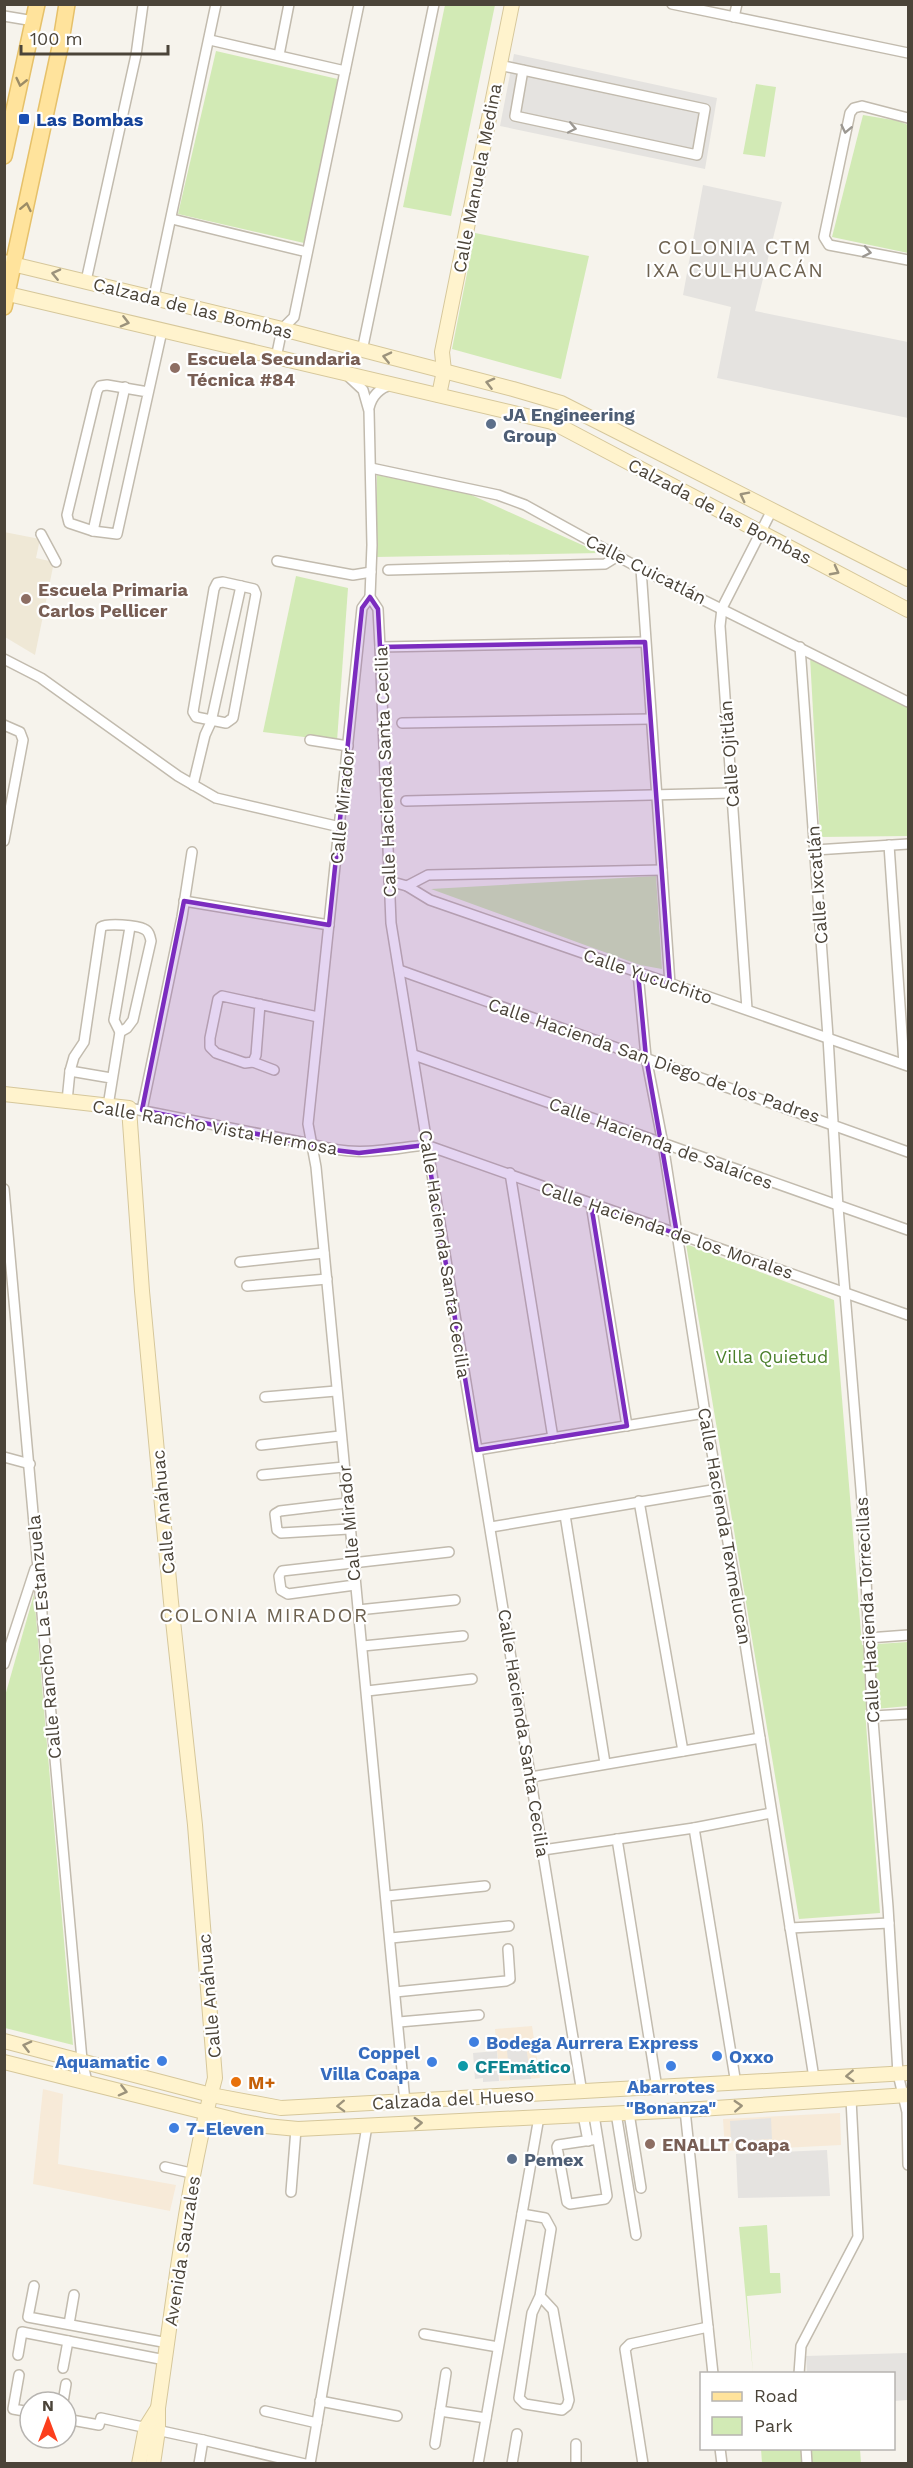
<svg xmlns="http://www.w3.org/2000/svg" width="913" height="2468" viewBox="0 0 913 2468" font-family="'Work Sans',sans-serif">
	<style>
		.commercial { fill: #f7ead8 }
		.education { fill: #efe8d6 }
		.green { fill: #d2eab5 }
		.parking { fill: #e5e3e0 }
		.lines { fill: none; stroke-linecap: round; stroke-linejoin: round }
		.street-casing { stroke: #c2bbae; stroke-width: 12 }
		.secondary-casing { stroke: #d6c79b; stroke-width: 16 }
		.primary-casing { stroke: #e6c16a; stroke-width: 18 }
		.street { stroke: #fff; stroke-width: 9 }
		.secondary { stroke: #fff3cd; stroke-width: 14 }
		.primary { stroke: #ffe39c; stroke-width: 15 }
		.oneway { stroke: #9c8c66 }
		.oneway2 { stroke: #9c9892 }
		.oneway3 { stroke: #9c937c }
		.marked { fill: #7b2cbf; fill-opacity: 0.2; stroke: #7b2cbf; stroke-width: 4.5; stroke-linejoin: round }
		.transit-dot { fill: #1a4fb4; stroke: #fff; stroke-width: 2 }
		.education-dot { fill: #8d6e63; stroke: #fff; stroke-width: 2 }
		.service-dot { fill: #5c6f8a; stroke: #fff; stroke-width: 2 }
		.shop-dot { fill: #3f7fe0; stroke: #fff; stroke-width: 2 }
		.culture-dot { fill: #0f9aa8; stroke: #fff; stroke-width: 2 }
		.food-dot { fill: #e8710a; stroke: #fff; stroke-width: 2 }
		.labels { text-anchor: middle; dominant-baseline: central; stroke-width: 4.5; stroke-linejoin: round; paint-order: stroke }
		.transit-label { font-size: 18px; font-weight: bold; fill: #164399; stroke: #fff; text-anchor: start }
		.street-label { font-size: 18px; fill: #4b4439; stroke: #fff }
		.education-label { font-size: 18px; font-weight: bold; fill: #785e54; stroke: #fff; text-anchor: start }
		.service-label { font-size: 18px; font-weight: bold; fill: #4e5e75; stroke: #fff; text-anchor: start }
		.park-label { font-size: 18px; fill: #4a7f2a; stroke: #fff }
		.shop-label { font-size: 18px; font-weight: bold; fill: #366cbe; stroke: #fff; text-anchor: start }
		.culture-label { font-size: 18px; font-weight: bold; fill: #0d838f; stroke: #fff; text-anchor: start }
		.food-label { font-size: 18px; font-weight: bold; fill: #c56008; stroke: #fff; text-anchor: start }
		.neighbourhood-label { font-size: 20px; letter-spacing: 1.5px; fill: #6e6250; stroke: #fff }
	</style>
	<rect width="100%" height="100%" fill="#f6f3ec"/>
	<g class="commercial">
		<path d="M532 2026 540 2078 500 2081 495 2029Z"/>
		<path d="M43 2089 63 2094 58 2164 176 2185 170 2211 33 2184Z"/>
		<path d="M840 2113 841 2145 725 2151 723 2119Z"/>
	</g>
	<path class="education" d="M4 532 40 539 36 558 54 562 35 655 5 637Z"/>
	<g class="green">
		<path d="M445 5H495L451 216 403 207Z"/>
		<path d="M216 51 342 80 304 243 178 214Z"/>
		<path d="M756 84 776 87 765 157 743 154Z"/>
		<path d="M863 115 899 121 908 125V253L832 237Z"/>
		<path d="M475 233 589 256 561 379 452 349Z"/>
		<path d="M377 475 467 493 600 553 376 557Z"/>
		<path d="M296 576 348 588 337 741 263 732Z"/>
		<path d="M810 657 908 707V836L820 837Z"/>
		<path d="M656 876 662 969 640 965 431 889Z"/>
		<path d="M686 1244 834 1300 862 1645 908 1642V1706L865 1710 880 1913 799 1919Z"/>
		<path d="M34 1594 73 2045 5 2028V1696Z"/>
		<path d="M767 2225 770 2273H780L781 2293 747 2296 753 2373 739 2227Z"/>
		<path d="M761 2449H860L861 2463H762Z"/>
	</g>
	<g class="parking">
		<path d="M514 54 717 98 705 169 500 126Z"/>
		<path d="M703 185 782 202 755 311 908 342V418L717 378 731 307 683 295Z"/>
		<path d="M525 2040 531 2079 510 2080 506 2041Z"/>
		<path d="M497 2051 499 2081 483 2082V2078L475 2079 473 2053Z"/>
		<path d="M771 2118 772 2139 731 2141 730 2121Z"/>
		<path d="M827 2150 830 2196 738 2198 736 2154Z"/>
		<path d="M907 2353 908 2400 894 2401V2374L807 2373 806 2356Z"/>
	</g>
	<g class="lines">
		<defs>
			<g id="street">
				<path d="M672 4 908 53"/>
				<path d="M4 16 34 21"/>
				<path d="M734 17 737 4"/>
				<path d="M210 40 345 71"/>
				<path d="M279 55 289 4"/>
				<path d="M499 65 705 109 697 155 515 116 523 70"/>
				<path d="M908 118 862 106 854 108 850 113 824 237 829 245 908 260"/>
				<path d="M172 219 307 252"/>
				<path d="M86 281 136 55 143 4"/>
				<path d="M154 297 216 4"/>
				<path d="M362 351 434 4"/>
				<path d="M276 358 282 329 294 317 359 4"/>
				<path d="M348 376 363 390 369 411 372 545 370 597 378 609 380 647 391 923 582 2093"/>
				<path d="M148 392 107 385 100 386 97 391 67 515 69 523 93 531 117 534 162 331"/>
				<path d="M369 408C372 396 380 388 391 385"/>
				<path d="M371 468 498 495 525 505 641 569 908 702"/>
				<path d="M93 531 125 387"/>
				<path d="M41 534 56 562"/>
				<path d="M277 561 353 575 371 572"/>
				<path d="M641 569 670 984"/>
				<path d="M388 570 605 564 618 556"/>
				<path d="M223 582 254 589 256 594 233 718 226 723 196 717 193 712 214 589 217 583Z"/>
				<path d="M370 597 362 608 308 1124 316 1167 405 2102"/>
				<path d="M380 647 645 642"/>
				<path d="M800 647 828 1037 838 1207 863 1514 872 1708 888 1907 898 2074 907 2112 908 2165"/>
				<path d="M4 659 41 678 178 776 216 798 340 827"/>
				<path d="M402 723 651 719"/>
				<path d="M4 725 20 732 23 740 4 841"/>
				<path d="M310 740 348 746"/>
				<path d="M193 785 205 735 211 722 241 586"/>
				<path d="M406 801 732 793"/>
				<path d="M889 845 904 1064"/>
				<path d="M815 850 908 844"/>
				<path d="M389 881 407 886 430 900 908 1066"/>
				<path d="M407 886 428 875 662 870"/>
				<path d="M184 901 329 925"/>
				<path d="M399 970 908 1152"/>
				<path d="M638 973 646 1057 663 1144 705 1413 737 1593 814 2078"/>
				<path d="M260 1004 256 1055 253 1062 245 1063 216 1053 210 1047V1038L218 999 222 996 318 1017"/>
				<path d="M747 1009 720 626 722 608 772 510"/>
				<path d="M120 1032 114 1020 115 1015 130 927"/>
				<path d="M414 1055 908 1230"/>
				<path d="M253 1062 274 1070"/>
				<path d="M67 1101 70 1071"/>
				<path d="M108 1106 120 1032 127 1028 133 1020 151 941C150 936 149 931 144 929 137 925 107 923 101 927L84 1042 74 1057 70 1071 111 1078"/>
				<path d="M129 1108 311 1144C357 1157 380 1150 426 1145L908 1315"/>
				<path d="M142 1110 182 917 192 852"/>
				<path d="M510 1173 553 1438"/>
				<path d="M4 1189 82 2060 87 2082"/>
				<path d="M591 1204 627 1426"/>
				<path d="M240 1262 324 1253"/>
				<path d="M247 1286 327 1279"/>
				<path d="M265 1397 336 1391"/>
				<path d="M261 1445 340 1436"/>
				<path d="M477 1450 705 1413"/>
				<path d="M4 1457 30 1464"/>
				<path d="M262 1475 344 1467"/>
				<path d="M639 1501 683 1751"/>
				<path d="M347 1503 280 1511 275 1514 277 1530 281 1533 349 1529"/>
				<path d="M565 1515 605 1763"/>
				<path d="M491 1527 718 1489"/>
				<path d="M355 1585 288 1594 281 1590 279 1576 282 1571 449 1552"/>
				<path d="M358 1610 455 1600"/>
				<path d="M868 1638 908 1635"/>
				<path d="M363 1646 463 1636"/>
				<path d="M4 1664 35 1569"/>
				<path d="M367 1691 472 1679"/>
				<path d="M873 1716 908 1714"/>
				<path d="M531 1777 760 1738"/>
				<path d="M694 1828 736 2084"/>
				<path d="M617 1839 657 2088"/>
				<path d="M543 1850 694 1828 771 1813"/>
				<path d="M387 1896 485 1886"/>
				<path d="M790 1928 889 1923"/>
				<path d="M391 1938 509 1926"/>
				<path d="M395 1992 506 1981 510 1979 508 1949"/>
				<path d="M399 2022 479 2015"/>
				<path d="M685 2110 713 2374"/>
				<path d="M616 2113 636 2235"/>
				<path d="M629 2113 641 2188"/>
				<path d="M583 2115 588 2141"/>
				<path d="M594 2115 607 2196 605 2199 570 2204 567 2202 557 2147 558 2145 598 2139"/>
				<path d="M165 2167 195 2174"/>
				<path d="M291 2192 296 2129"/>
				<path d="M522 2214 545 2218 551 2229 540 2296 532 2313 519 2398 525 2404 562 2410 567 2406 569 2400 553 2310 540 2296"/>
				<path d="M34 2286 28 2317 168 2343"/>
				<path d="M69 2324 74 2295"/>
				<path d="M424 2334 498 2347"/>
				<path d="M18 2355 22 2332 165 2360"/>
				<path d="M63 2368 68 2341"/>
				<path d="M799 2374 801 2346 858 2237 851 2099"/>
				<path d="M19 2375 13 2409 30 2412"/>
				<path d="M320 2401 397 2416"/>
				<path d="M63 2402 66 2384"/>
				<path d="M265 2411 317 2423"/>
				<path d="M440 2411 486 2418"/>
				<path d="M66 2419 99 2425 101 2418 203 2440"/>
				<path d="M435 2444 446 2373"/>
				<path d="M576 2444V2464"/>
				<path d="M720 2448 722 2464"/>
				<path d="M806 2448 807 2464"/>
				<path d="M199 2464 203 2440 305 2464"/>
				<path d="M310 2464 367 2126"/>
				<path d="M478 2464 539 2117"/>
				<path d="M512 2464 517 2434"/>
				<path d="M643 2464 625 2349 630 2344 708 2327"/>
			</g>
			<g id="secondary">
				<path d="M4 262 282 329 513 389 561 403 908 579"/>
				<path d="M4 293 552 422 908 610"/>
				<path d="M439 395 444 371 442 352 512 4"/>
				<path d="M4 1094 129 1108 142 1291 171 1602 195 1825 215 2078C186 2186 174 2298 158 2408V2430L153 2464"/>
				<path d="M4 2041 211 2095 281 2108 908 2073"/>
				<path d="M4 2062 240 2121 266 2126 298 2129 685 2110 908 2095"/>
				<path d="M139 2464 146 2427 158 2408"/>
			</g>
			<g id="primary">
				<path d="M4 156 37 4"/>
				<path d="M4 307 60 47 67 4"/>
			</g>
		</defs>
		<use href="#street" class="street-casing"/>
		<use href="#secondary" class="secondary-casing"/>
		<use href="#primary" class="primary-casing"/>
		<use href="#street" class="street"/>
		<use href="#secondary" class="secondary"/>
		<use href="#primary" class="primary"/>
	</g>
	<defs><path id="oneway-chevron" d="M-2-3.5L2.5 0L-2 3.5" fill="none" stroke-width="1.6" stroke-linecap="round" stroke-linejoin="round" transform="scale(1.5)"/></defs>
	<g class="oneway">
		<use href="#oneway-chevron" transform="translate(21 82) rotate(103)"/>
		<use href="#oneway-chevron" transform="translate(26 207) rotate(-78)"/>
	</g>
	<g class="oneway2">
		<use href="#oneway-chevron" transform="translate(572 128) rotate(12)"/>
		<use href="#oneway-chevron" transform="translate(846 129) rotate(102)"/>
		<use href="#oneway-chevron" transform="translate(867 252) rotate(11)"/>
	</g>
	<g class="oneway3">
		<use href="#oneway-chevron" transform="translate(56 274) rotate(-167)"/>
		<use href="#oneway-chevron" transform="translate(125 322) rotate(14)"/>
		<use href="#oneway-chevron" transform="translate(387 357) rotate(-167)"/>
		<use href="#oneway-chevron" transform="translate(490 383) rotate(-166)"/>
		<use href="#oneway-chevron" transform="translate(744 496) rotate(-153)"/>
		<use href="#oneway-chevron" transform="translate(835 571) rotate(28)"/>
		<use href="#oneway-chevron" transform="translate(27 2046) rotate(-166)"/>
		<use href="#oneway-chevron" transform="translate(850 2076) rotate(177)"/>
		<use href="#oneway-chevron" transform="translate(123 2091) rotate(14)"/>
		<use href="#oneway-chevron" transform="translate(341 2106) rotate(178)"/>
		<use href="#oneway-chevron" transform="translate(738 2106) rotate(-3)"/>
		<use href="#oneway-chevron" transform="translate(418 2123) rotate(-3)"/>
	</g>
	<path class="marked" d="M370 597 378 609 380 647 645 642 670 984 638 973 646 1057 677 1234 591 1204 627 1426 477 1450 426 1145 359 1153 334 1150 142 1110 184 901 329 925 362 608Z"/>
	<rect class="transit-dot" x="18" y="113" width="12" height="12" rx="3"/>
	<g class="education-dot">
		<circle cx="175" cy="368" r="6"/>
		<circle cx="26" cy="599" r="6"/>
		<circle cx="650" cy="2144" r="6"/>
	</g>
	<g class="service-dot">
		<circle cx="491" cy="424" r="6"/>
		<circle cx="512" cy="2159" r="6"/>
	</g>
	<g class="shop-dot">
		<circle cx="474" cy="2042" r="6"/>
		<circle cx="717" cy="2056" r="6"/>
		<circle cx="162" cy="2061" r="6"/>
		<circle cx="432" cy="2062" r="6"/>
		<circle cx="671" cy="2066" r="6"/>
		<circle cx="174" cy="2128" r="6"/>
	</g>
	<circle class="culture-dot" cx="463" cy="2066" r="6"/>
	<circle class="food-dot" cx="236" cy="2082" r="6"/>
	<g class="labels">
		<g class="transit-label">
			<text x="36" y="119">Las Bombas</text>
		</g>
		<g class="street-label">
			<text transform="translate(477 178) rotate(-79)">Calle Manuela Medina</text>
			<text transform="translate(193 308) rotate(14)">Calzada de las Bombas</text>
			<text transform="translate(720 511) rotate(28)">Calzada de las Bombas</text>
			<text transform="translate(646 569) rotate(27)">Calle Cuicatlán</text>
			<text transform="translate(729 754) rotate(-94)">Calle Ojitlán</text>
			<text transform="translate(385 772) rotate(-92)">Calle Hacienda Santa Cecilia</text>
			<text transform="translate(342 806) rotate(-84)">Calle Mirador</text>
			<text transform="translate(817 885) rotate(-94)">Calle Ixcatlán</text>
			<text transform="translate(648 976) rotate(19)">Calle Yucuchito</text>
			<text transform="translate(654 1060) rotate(19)">Calle Hacienda San Diego de los Padres</text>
			<text transform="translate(215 1127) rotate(10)">Calle Rancho Vista Hermosa</text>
			<text transform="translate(661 1143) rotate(20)">Calle Hacienda de Salaíces</text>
			<text transform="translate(667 1230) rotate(19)">Calle Hacienda de los Morales</text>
			<text transform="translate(445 1254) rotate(81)">Calle Hacienda Santa Cecilia</text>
			<text transform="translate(163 1512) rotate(-95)">Calle Anáhuac</text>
			<text transform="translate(349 1523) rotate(-95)">Calle Mirador</text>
			<text transform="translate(725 1526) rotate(80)">Calle Hacienda Texmelucan</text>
			<text transform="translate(867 1610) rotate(-93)">Calle Hacienda Torrecillas</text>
			<text transform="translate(44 1637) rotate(-95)">Calle Rancho La Estanzuela</text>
			<text transform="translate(524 1733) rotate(81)">Calle Hacienda Santa Cecilia</text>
			<text transform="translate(209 1996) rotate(-95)">Calle Anáhuac</text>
			<text transform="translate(453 2099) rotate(-3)">Calzada del Hueso</text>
			<text transform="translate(182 2251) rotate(-81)">Avenida Sauzales</text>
		</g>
		<g class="education-label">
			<text x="187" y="358">Escuela Secundaria<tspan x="187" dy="21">Técnica #84</tspan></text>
			<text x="38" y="589">Escuela Primaria<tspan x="38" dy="21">Carlos Pellicer</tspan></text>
			<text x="662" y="2144">ENALLT Coapa</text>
		</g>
		<g class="service-label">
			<text x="503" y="414">JA Engineering<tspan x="503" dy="21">Group</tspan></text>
			<text x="524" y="2159">Pemex</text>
		</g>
		<g class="park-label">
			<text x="772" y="1356">Villa Quietud</text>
		</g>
		<g class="shop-label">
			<text x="486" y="2042">Bodega Aurrera Express</text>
			<text x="420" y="2052" text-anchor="end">Coppel<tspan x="420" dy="21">Villa Coapa</tspan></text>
			<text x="729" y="2056">Oxxo</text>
			<text x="150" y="2061" text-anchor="end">Aquamatic</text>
			<text x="671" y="2086" text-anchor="middle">Abarrotes<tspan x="671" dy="21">"Bonanza"</tspan></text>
			<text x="186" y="2128">7-Eleven</text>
		</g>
		<g class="culture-label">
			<text x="475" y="2066">CFEmático</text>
		</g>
		<g class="food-label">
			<text x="248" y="2082">M+</text>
		</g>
		<g class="neighbourhood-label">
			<text x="735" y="247">COLONIA CTM<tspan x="735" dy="23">IXA CULHUACÁN</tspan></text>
			<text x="264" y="1615">COLONIA MIRADOR</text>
		</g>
	</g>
	<rect width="913" height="2468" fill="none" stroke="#4b4439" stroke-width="12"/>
	<rect x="700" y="2372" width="195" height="78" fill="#ffffff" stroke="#b7b4b0" stroke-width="1.5"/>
	<rect x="712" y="2392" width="30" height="9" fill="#ffe39c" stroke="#b7b4b0" stroke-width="1.5"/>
	<text x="754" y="2402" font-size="18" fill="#4b4439">Road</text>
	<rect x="712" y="2417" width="30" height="18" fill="#d2eab5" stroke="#b7b4b0" stroke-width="1.5"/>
	<text x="754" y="2432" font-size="18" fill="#4b4439">Park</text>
	<g transform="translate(48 2420)"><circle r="28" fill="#ffffff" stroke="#b7b4b0" stroke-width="1.5"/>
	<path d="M0-4.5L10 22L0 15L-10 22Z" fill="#fc3f1d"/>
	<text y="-9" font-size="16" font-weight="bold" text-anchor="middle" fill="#4b4439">N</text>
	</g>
	<path d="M21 45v9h147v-9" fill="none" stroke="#4b4439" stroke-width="3"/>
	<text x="30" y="45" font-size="18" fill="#4b4439" stroke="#ffffff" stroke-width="4.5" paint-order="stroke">100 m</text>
</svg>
